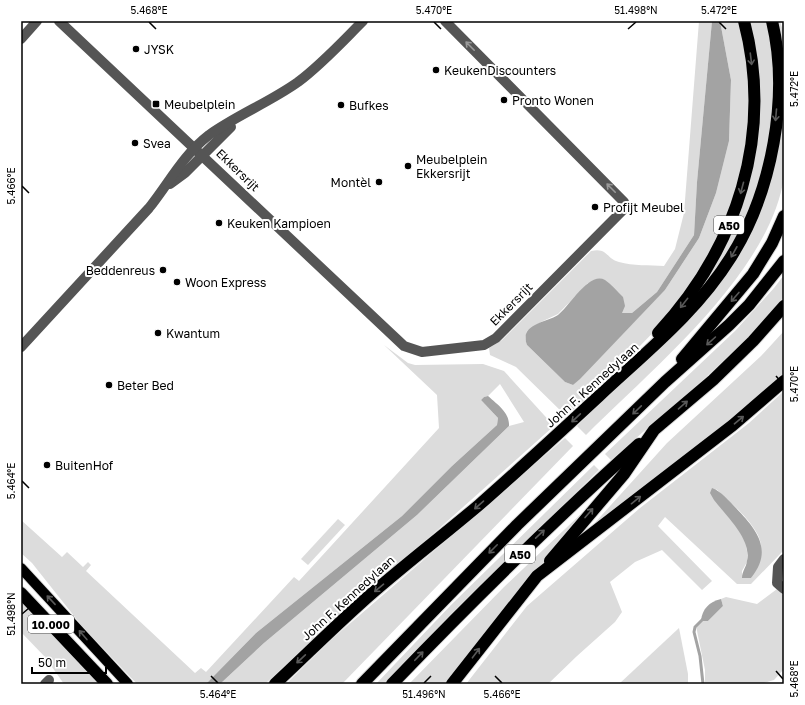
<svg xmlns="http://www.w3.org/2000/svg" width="805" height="705" viewBox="0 0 805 705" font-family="'Golos Text',sans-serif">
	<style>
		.green { fill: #dcdcdc; fill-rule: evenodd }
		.water { fill: #a3a3a3 }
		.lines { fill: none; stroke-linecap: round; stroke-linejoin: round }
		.stream { stroke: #a3a3a3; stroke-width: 3 }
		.major-casing { stroke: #dbdbdb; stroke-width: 12 }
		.highway-casing { stroke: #dbdbdb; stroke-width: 14 }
		.minor { stroke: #555; stroke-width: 10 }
		.major { stroke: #000; stroke-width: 10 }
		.highway { stroke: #000; stroke-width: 12 }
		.oneway { stroke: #999 }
		.oneway2 { stroke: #595959 }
		.ticks { fill: none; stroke: #000; stroke-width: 1.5 }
		.poi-dot { fill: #000; stroke: #fff; stroke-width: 1.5 }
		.labels { text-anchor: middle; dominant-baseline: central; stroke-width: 4; stroke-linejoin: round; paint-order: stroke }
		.shield { fill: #fff; stroke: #4c4c4c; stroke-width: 1 }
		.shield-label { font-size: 11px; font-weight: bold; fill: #000 }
		.poi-label { font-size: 12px; fill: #000; stroke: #fff; text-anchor: start }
		.street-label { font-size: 12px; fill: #000; stroke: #fff }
		.neatline { fill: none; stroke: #000; stroke-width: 1.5 }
		.ticks-label { font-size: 10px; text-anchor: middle; fill: #000 }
	</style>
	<rect width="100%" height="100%" fill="#fff"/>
	<g class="green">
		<path d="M699 21H712L697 182 694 235 657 292 632 313 622 314 588 283 558 314 541 322 527 331 525 338 527 345 565 382 573 385 665 290 699 238 716 193 729 141 731 80 720 21H741L752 83 750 129 738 190 715 247 669 316 609 378 566 416 516 367 490 355 489 348 502 340 591 251C608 247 606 259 619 262 633 266 650 265 664 266L675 249 684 213Z"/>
		<path d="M747 21H767L770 36 774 82 771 133 766 163 742 230 698 296 695 293 752 161Z"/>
		<path d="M775 21H780L784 34C784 67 784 99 784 132 784 146 786 163 784 177 770 273 652 369 586 435L577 426 706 301 774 164Z"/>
		<path d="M784 275V297L744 341 706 377 611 460 605 454 735 331 774 288Z"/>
		<path d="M784 331V377L594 528 592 526 667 443 761 356Z"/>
		<path d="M384 345 408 363 415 365 483 364 504 371 554 426 434 533 354 601 265 684H220L264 643 417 515 509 426 524 422 500 384 488 396 484 397 481 400 498 418 497 425 452 466 402 516 256 633 206 684H137L82 626 32 563 21 553V520L62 557 67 552 83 567 88 562 91 565 86 571 195 673 201 668 206 672 294 577 299 581 439 428 437 395Z"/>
		<path d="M784 391V550L751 584H737L665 517 658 526 712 581 702 590 662 550 635 562 610 582 622 612 615 622 577 656 548 684H466L527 606 640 508 749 423ZM716 489C728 500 763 529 761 548 760 557 754 568 751 578H742V571L747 562V551L745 541Z"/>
		<path d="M565 438 573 446 342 684H286L332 639Z"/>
		<path d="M594 465 599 470 456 609 385 684H376L451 605Z"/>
		<path d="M585 510 587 512 514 596 446 684H409L504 587Z"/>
		<path d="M338 519 345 525 308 565 301 559Z"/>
		<path d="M777 589 784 596V669L774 680 760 684H705V670L696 626 701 621H708L723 606 721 599 726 597 757 604Z"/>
		<path d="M21 601 100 684H64L45 657 21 632Z"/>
		<path d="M679 628 688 674V684H619Z"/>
	</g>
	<g class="water">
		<path d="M712 21H720L731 80 729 141 716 193 699 238 665 290 580 379 573 385 565 382 527 345C519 324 545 323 558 315 569 307 589 271 605 280 611 284 617 291 623 297L625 306 622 313H632L657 292 694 235 697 182Z"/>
		<path d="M488 396C498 405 510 413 509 426L417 515 264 643 220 684H206L256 633 402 516 452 466 497 425 498 418 481 400 484 397Z"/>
		<path d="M712 488C721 491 729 501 736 508 756 529 774 550 751 578H742C742 571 746 568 747 561 752 539 726 516 714 500L710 493Z"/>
		<path d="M721 599 723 606 708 621H701C702 609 709 602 721 599Z"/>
	</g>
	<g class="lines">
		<path class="stream" d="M703 684 700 656 694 632 695 627 703 619"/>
		<defs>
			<path id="major" d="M21 568 128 684"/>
			<g id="highway">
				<path d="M658 333C737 248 774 135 744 21"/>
				<path d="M682 359 753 274 772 243 784 216"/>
				<path d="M550 561 624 474 654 430 713 380 753 341 784 306"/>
				<path d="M21 593 107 684"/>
				<path d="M275 684C304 657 332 629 361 603 399 569 440 538 479 505 520 469 559 433 599 396 646 352 696 313 731 257 772 192 790 96 772 21"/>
				<path d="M362 684 517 525 665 382 729 325 749 305 784 261"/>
				<path d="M392 684C472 601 553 521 639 444"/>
				<path d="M452 684 537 576 733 425 784 381"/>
			</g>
		</defs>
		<use href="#major" class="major-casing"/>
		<use href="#highway" class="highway-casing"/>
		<g class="minor">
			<path d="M59 21 404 346 422 352 484 345 496 338 623 210 624 202 445 21"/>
			<path d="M21 39 37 21"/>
			<path d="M170 184 185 173 231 127"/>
			<path d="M21 347 149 208C169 183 183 155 209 135 237 115 270 102 298 82 322 64 342 42 363 21"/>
			<path d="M784 559 778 567 777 583 784 589"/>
			<path d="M45 684 49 680"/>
		</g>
		<use href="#major" class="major"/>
		<use href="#highway" class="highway"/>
	</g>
	<defs><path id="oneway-shaft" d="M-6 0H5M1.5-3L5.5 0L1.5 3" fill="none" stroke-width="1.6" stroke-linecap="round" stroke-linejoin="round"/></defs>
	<g class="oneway">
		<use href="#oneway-shaft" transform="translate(470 46) rotate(-135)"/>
		<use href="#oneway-shaft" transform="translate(611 188) rotate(-135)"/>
	</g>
	<g class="oneway2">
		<use href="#oneway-shaft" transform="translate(751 59) rotate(83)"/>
		<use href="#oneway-shaft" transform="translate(776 115) rotate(95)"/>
		<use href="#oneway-shaft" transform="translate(742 188) rotate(105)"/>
		<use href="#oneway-shaft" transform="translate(734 252) rotate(119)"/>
		<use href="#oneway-shaft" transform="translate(735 297) rotate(131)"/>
		<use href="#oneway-shaft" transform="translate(684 303) rotate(128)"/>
		<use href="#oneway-shaft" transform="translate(711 341) rotate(138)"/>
		<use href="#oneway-shaft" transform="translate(683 405) rotate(-41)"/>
		<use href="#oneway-shaft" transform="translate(637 410) rotate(136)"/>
		<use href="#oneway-shaft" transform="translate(576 418) rotate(137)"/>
		<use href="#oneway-shaft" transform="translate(739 420) rotate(-40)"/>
		<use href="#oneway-shaft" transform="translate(636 500) rotate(-39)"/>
		<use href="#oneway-shaft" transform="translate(479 505) rotate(139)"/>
		<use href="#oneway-shaft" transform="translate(589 513) rotate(-49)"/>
		<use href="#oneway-shaft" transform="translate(540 534) rotate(-43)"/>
		<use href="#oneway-shaft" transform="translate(493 549) rotate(135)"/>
		<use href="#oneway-shaft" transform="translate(379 588) rotate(140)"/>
		<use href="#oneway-shaft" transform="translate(51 600) rotate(-133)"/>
		<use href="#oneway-shaft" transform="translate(83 635) rotate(-131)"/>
		<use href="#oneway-shaft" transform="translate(476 653) rotate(-53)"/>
		<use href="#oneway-shaft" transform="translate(419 656) rotate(-46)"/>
		<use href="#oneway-shaft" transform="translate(301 659) rotate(137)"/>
	</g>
	<path class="ticks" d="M149 22 156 29M434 22 441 29M719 22 726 29M628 29 636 22M776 82 783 89M22 186 29 193M776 376 783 384M22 481 29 488M22 614 29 608M776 671 783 679M211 676 218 683M495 676 502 683M424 683 431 676"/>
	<g class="poi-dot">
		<circle cx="136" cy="49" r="4"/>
		<circle cx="436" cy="70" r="4"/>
		<circle cx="504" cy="100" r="4"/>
		<rect x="152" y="100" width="8" height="8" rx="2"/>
		<circle cx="341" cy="105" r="4"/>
		<circle cx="135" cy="143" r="4"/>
		<circle cx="408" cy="166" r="4"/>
		<circle cx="379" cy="182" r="4"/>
		<circle cx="595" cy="207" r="4"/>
		<circle cx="219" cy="223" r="4"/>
		<circle cx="163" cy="270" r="4"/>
		<circle cx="177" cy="282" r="4"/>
		<circle cx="158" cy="333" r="4"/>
		<circle cx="109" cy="385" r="4"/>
		<circle cx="47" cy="465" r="4"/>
	</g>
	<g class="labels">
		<g class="shield">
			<rect x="714" y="216" width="30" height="18" rx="3"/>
			<rect x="505" y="545" width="30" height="18" rx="3"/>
			<rect x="28" y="615" width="46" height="18" rx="3"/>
		</g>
		<g class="shield-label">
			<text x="729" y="225">A50</text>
			<text x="520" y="554">A50</text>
			<text x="51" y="624">10.000</text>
		</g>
		<g class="poi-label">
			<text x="144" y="49">JYSK</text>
			<text x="444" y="70">KeukenDiscounters</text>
			<text x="512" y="100">Pronto Wonen</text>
			<text x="164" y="104">Meubelplein</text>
			<text x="349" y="105">Bufkes</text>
			<text x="143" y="143">Svea</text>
			<text x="416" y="159">Meubelplein<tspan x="416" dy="14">Ekkersrijt</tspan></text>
			<text x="371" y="182" text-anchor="end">Montèl</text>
			<text x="603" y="207">Profijt Meubel</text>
			<text x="227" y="223">Keuken Kampioen</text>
			<text x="155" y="270" text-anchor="end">Beddenreus</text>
			<text x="185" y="282">Woon Express</text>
			<text x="166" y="333">Kwantum</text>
			<text x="117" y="385">Beter Bed</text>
			<text x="55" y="465">BuitenHof</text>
		</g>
		<g class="street-label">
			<text transform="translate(238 170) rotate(44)">Ekkersrijt</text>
			<text transform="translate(511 304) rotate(-45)">Ekkersrijt</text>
			<text transform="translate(592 385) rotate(-42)">John F. Kennedylaan</text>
			<text transform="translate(348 598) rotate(-42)">John F. Kennedylaan</text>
		</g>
	</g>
	<rect width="805" height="705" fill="none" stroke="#ffffff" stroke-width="44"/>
	<path d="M32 667v6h74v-6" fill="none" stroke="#000000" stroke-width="2"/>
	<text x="38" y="667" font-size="12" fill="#000000" stroke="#ffffff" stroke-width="3" paint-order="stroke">50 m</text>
	<rect x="22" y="22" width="761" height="661" class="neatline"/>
	<g class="ticks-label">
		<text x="149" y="14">5.468°E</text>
		<text x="434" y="14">5.470°E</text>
		<text x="636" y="14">51.498°N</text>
		<text x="719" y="14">5.472°E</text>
		<text transform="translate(794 89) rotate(-90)" y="4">5.472°E</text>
		<text transform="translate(11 186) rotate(-90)" y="4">5.466°E</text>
		<text transform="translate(794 384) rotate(-90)" y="4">5.470°E</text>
		<text transform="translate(11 481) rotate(-90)" y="4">5.464°E</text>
		<text transform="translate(11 614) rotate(-90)" y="4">51.498°N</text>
		<text transform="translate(794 679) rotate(-90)" y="4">5.468°E</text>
		<text x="218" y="698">5.464°E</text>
		<text x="424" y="698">51.496°N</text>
		<text x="502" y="698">5.466°E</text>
	</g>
</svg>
